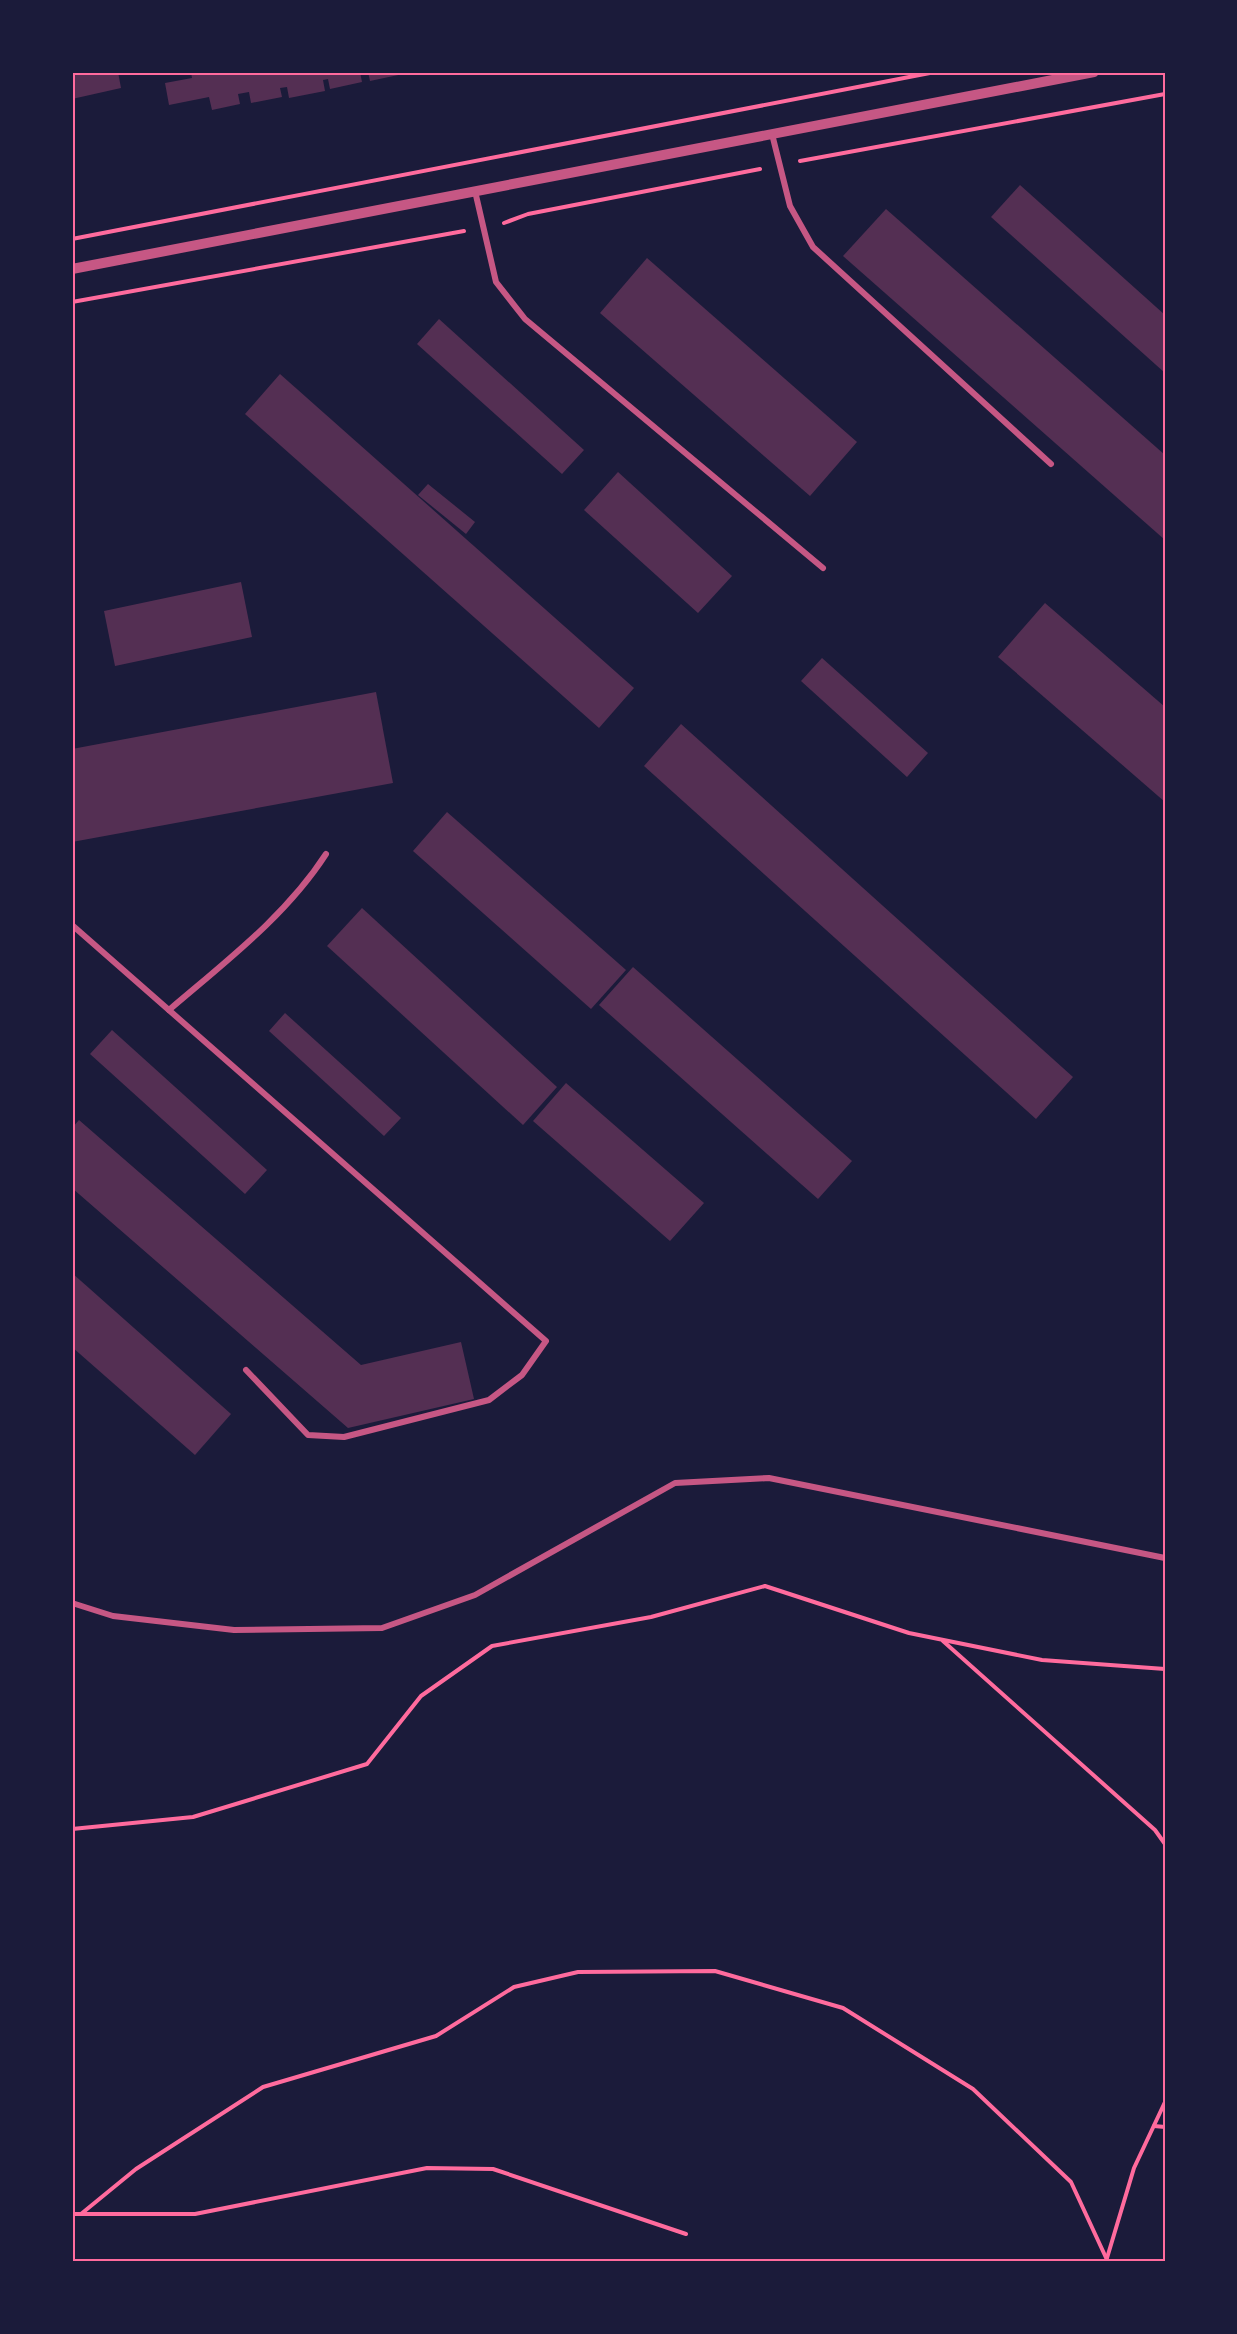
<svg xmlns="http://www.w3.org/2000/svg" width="1237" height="2334" viewBox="0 0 1237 2334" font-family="Arial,sans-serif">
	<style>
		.building { fill: #542f53 }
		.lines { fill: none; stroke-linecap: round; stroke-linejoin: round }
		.path { stroke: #ff6b9d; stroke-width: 4 }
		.minor { stroke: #c65784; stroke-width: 6 }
		.tertiary { stroke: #c65784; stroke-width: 10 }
		.neatline { fill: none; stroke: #ff6b9d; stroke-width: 2 }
	</style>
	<rect width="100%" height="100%" fill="#1b1b3a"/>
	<g class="building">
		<path d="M72 72H118L121 88 72 99Z"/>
		<path d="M191 72H360L362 82 330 89 328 79 323 80 325 91 289 98 287 87 280 88 282 97 251 103 249 92 238 94 240 104 212 110 209 97 169 105 165 83 192 78Z"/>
		<path d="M368 72H402L403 74 370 81Z"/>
		<path d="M1020 185 1165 315V373L991 217Z"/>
		<path d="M886 209 1165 455V540L843 256Z"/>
		<path d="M647 258 857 442 810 496 600 313Z"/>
		<path d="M439 319 584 450 562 474 417 344Z"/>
		<path d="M280 374 634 688 599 728 245 414Z"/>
		<path d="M618 472 732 576 698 613 584 510Z"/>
		<path d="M428 484 475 522 466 534 418 495Z"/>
		<path d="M241 582 252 637 115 666 104 611Z"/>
		<path d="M1045 603 1165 707V802L998 657Z"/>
		<path d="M822 658 928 753 907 777 801 681Z"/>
		<path d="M376 692 393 783 72 842V749Z"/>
		<path d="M681 724 1073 1077 1036 1119 644 766Z"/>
		<path d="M447 812 626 970 591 1009 413 851Z"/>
		<path d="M362 908 557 1087 523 1125 327 946Z"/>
		<path d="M633 967 852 1161 818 1199 599 1005Z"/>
		<path d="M285 1013 401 1118 384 1136 269 1031Z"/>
		<path d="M112 1030 267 1170 245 1194 90 1054Z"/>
		<path d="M566 1083 704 1203 670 1241 533 1121Z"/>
		<path d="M79 1120 361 1365 461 1342 474 1399 348 1428 72 1188V1128Z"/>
		<path d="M72 1273 231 1414 195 1455 72 1347Z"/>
	</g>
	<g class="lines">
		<g class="path">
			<path d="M800 161 1165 94"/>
			<path d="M504 223 528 214 760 169"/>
			<path d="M72 239 935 72"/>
			<path d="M72 302 464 231"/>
			<path d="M943 1641 1155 1830 1165 1844"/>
			<path d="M72 1829 193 1817 367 1764 421 1696 492 1646 651 1617 765 1586 909 1633 1042 1660 1165 1669"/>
			<path d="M1154 2126 1165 2127"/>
			<path d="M72 2214H195L427 2168 493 2169 686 2234"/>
			<path d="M81 2214 136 2169 263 2087 436 2036 514 1987 578 1972 715 1971 843 2008 973 2089 1071 2182 1108 2262"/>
			<path d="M1107 2258 1134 2168 1165 2102"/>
		</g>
		<g class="minor">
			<path d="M772 134 790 206 813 247 1051 464"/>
			<path d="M475 191 496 282 525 319 823 568"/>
			<path d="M72 925 546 1341 522 1375 489 1400 344 1437 308 1435 246 1370"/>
			<path d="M169 1010C225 962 286 916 326 854"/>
			<path d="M72 1603 113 1616 234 1630 382 1628 475 1595 675 1483 769 1478 1165 1558"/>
		</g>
		<path class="tertiary" d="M72 269 1094 72"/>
	</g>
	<rect width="1237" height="2334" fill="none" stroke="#1b1b3a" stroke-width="147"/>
	<rect x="74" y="74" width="1090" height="2186" class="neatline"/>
</svg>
